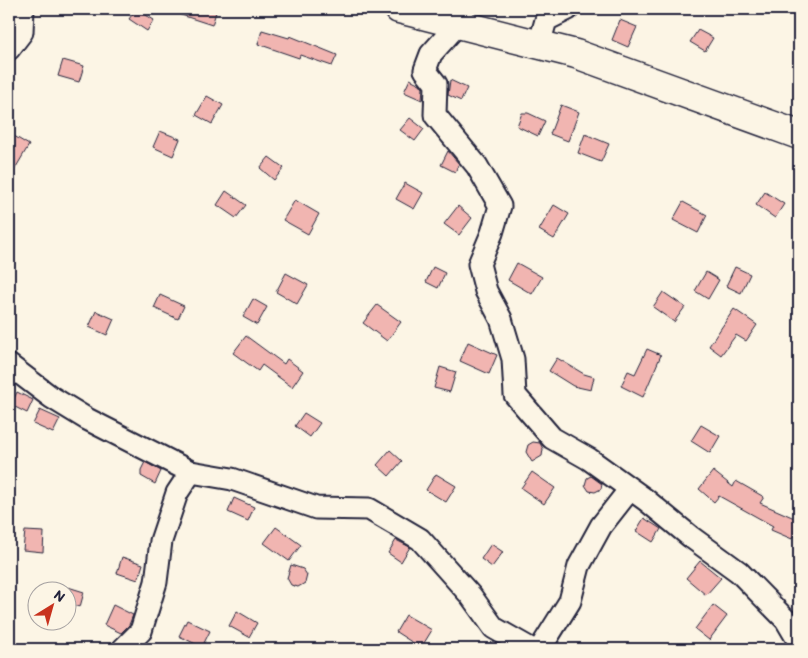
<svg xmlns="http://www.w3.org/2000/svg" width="808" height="658" viewBox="0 0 808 658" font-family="Itim,sans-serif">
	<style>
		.building { fill: #f1b5b1; stroke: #22223b }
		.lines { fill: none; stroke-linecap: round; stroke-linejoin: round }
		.minor-casing { stroke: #22223b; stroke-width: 25 }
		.secondary-casing { stroke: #22223b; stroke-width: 31 }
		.minor { stroke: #fcf5e5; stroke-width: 21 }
		.secondary { stroke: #fcf5e5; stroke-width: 28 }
	</style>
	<rect width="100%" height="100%" fill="#fcf5e5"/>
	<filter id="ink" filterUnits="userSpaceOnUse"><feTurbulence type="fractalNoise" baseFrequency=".02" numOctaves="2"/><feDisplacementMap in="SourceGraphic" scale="10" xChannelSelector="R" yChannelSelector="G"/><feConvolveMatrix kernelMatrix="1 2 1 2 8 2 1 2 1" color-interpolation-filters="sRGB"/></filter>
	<g filter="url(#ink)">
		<g class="building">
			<path d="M136 9 154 20 147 31 129 19Z"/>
			<path d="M173 9H217L212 25 172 12Z"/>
			<path d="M620 20 637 27 628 47 612 40Z"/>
			<path d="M262 30 289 38 290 36 337 55 332 66 300 55 299 58 258 44Z"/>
			<path d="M698 30 713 38 705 51 690 42Z"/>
			<path d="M63 60 84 66 79 82 58 76Z"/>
			<path d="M410 79 420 84 423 88 422 100 404 92Z"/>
			<path d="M450 80 467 88 461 101 448 95Z"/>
			<path d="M207 96 223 105 212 124 196 115Z"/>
			<path d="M561 105 579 112 568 141 550 134Z"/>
			<path d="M522 113H528L545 121 538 136 517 126Z"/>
			<path d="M410 118 424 129 415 141 400 130Z"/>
			<path d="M160 131 180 139 173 156 153 147Z"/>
			<path d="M9 133 29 145 9 179Z"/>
			<path d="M585 134 609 144 601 162 578 153Z"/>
			<path d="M448 151 459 164 455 172 441 165Z"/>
			<path d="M269 157 284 168 274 180 260 168Z"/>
			<path d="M405 183 423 193 414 209 396 199Z"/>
			<path d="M226 191 246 205 236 218 217 205Z"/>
			<path d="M765 192 784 204 775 218 756 205Z"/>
			<path d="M295 200 319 214 308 234 283 220Z"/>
			<path d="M683 202 707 215 698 233 673 220Z"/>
			<path d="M554 205 569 214 554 239 539 230Z"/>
			<path d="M458 206 472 218 459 235 444 224Z"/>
			<path d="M517 263 542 277 532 294 508 280Z"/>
			<path d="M433 267 445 273 438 288 426 282Z"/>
			<path d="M735 267 750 274 741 293 726 286Z"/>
			<path d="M706 272 719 280 708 299 695 291Z"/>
			<path d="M286 273 308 285 297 304 276 292Z"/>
			<path d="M663 292 685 307 674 322 653 307Z"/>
			<path d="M160 295 184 306 178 319 154 308Z"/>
			<path d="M253 299 267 307 257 325 243 317Z"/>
			<path d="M377 305 401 322 387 341 363 323Z"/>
			<path d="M734 309 757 325 746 341 736 335 721 355 709 346Z"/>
			<path d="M96 311 114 319 107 335 89 327Z"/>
			<path d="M246 336 284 364 287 359 303 371 292 387 262 365 258 371 233 353Z"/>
			<path d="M468 342 497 355 489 374 460 361Z"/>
			<path d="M647 349 661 355 643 397 621 386 628 371 635 374Z"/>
			<path d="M557 358 584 374 594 377 591 390 573 386 549 371Z"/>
			<path d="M440 367 456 372 450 392 434 388Z"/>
			<path d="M17 392 33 400 27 413 11 405Z"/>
			<path d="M40 410 60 419 53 433 33 424Z"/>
			<path d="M304 413 320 423 310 437 295 426Z"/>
			<path d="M701 425 720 436 710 453 691 441Z"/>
			<path d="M533 442 540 443 543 449 542 456 532 462 526 452 528 445Z"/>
			<path d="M390 450 402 461 389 476 377 465Z"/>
			<path d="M145 462 161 471 155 484 141 476V470Z"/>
			<path d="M713 471 733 487 736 481 764 497 760 503 799 520 792 539 771 530 773 526 719 496 714 502 699 489Z"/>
			<path d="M532 472 555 488 544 504 521 488Z"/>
			<path d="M436 474 456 486 446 502 426 490Z"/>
			<path d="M591 476 602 484 601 489 595 492 589 491 585 485 587 478Z"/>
			<path d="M234 498 254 507 248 521 228 512Z"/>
			<path d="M644 518 661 529 653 542 636 531Z"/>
			<path d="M276 527 301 545 289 561 264 543Z"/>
			<path d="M25 531 44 532 43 552 23 550Z"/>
			<path d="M396 540 410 547 401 562 388 553Z"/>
			<path d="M491 544 503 552 492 567 481 559Z"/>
			<path d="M122 557 143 564 138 580 117 573Z"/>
			<path d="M700 561 721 578 706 595 686 578Z"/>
			<path d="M291 565 303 569 307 575 305 583 298 587 291 585 287 578Z"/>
			<path d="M68 587 84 592 80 607 68 604Z"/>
			<path d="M113 605 133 615 129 625 121 633 104 625Z"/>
			<path d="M713 605 727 616 709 640 695 629Z"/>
			<path d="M237 611 257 623 249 637 229 626Z"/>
			<path d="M406 615 432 630 421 648 396 632Z"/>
			<path d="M187 620 210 631 202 647 179 636Z"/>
		</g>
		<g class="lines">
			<defs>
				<g id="minor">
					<path d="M458 24 431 54 425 70 436 84 435 115 477 166 500 206 492 233 479 264 486 291 501 319 513 359 515 395 552 438 589 459 646 500 691 537 739 572 786 620 799 642"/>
					<path d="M539 45 546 20 568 9"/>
					<path d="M9 49 22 32 23 9"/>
					<path d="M9 365 51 397 87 419 191 472 232 479 316 508 369 509 420 539 471 596 494 628 531 649"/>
					<path d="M123 649 141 631 156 582 161 541 177 493 191 472"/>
					<path d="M540 649 570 601 579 566 601 526 630 489"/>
				</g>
				<path id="secondary" d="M399 9 576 54 799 135"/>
			</defs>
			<use href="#minor" class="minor-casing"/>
			<use href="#secondary" class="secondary-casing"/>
			<use href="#minor" class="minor"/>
			<use href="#secondary" class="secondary"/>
		</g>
	</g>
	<rect width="808" height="658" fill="none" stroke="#fcf5e5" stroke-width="30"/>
	<rect x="15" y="15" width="778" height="628" fill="none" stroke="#22223b" stroke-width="2" filter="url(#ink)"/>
	<g transform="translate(52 606) rotate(37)"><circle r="24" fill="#fcf5e5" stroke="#a5a1a1"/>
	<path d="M0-4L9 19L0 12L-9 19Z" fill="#c8321e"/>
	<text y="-8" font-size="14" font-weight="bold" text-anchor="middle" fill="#22223b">N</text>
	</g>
</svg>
